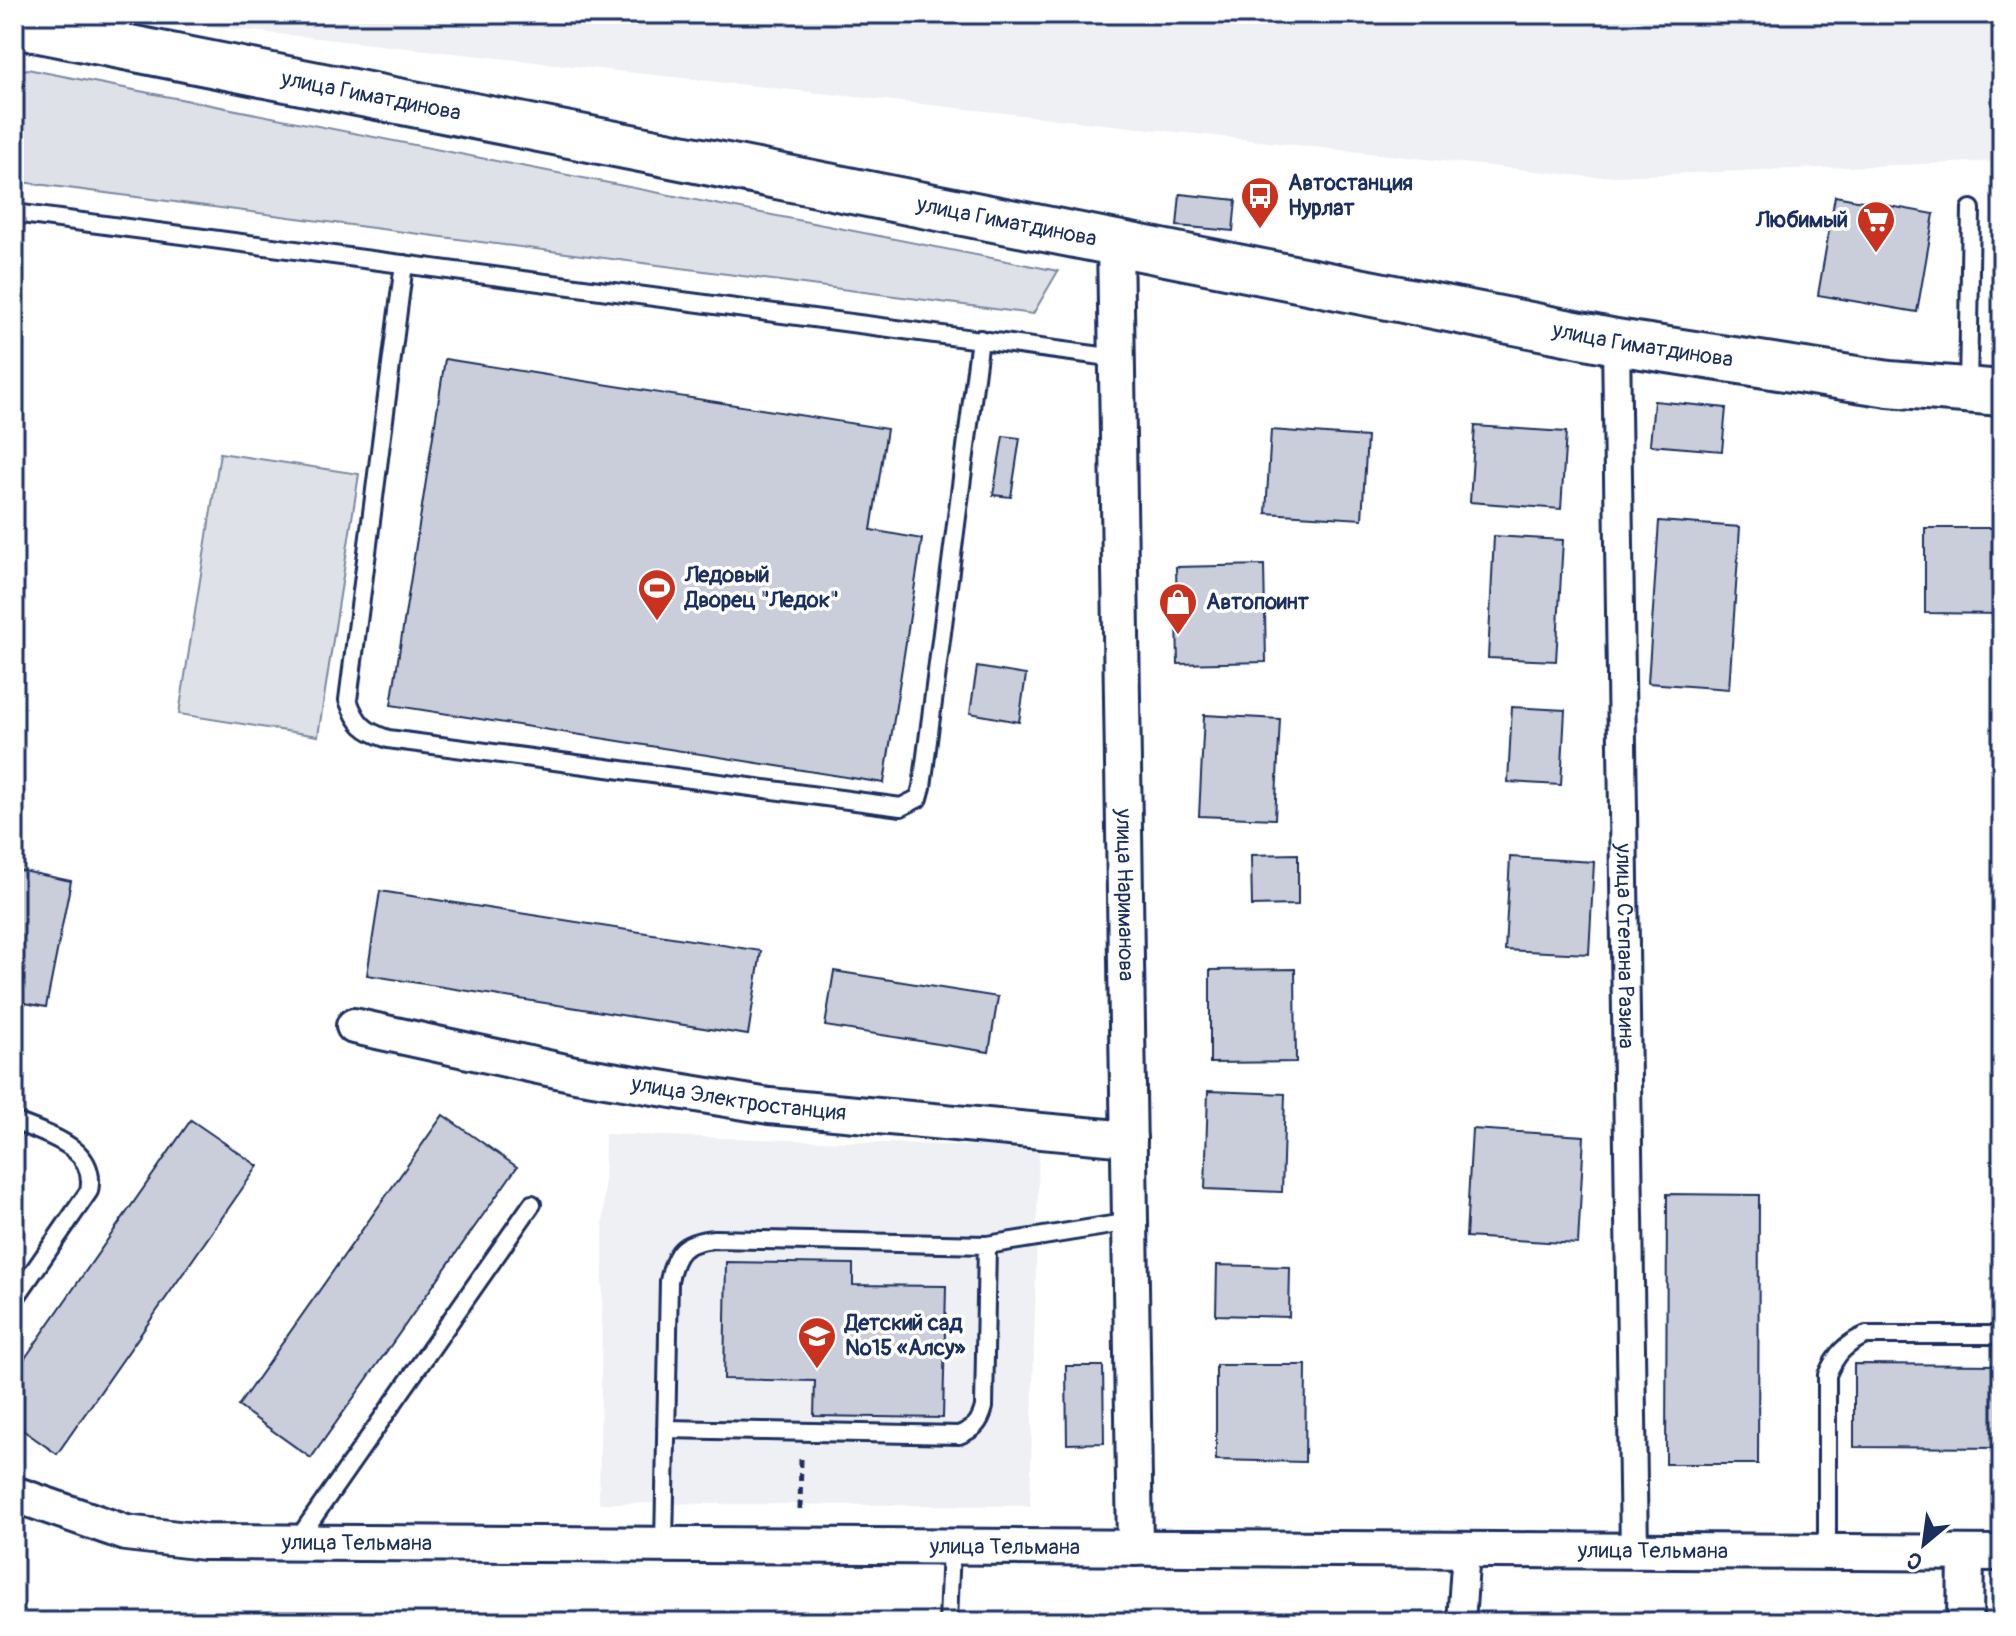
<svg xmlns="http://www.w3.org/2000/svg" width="2016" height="1636" viewBox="0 0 2016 1636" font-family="Pangolin,sans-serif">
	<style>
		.built { fill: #eff0f4 }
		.green { fill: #dee1e7; stroke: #7c88a2; stroke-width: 2 }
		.building { fill: #caceda; stroke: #1b2f5e; stroke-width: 2 }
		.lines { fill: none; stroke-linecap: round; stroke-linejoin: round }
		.service-casing { stroke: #1b2f5e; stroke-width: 22 }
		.pedestrian-casing { stroke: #1b2f5e; stroke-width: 32 }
		.minor-casing { stroke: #1b2f5e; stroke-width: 40 }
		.secondary-casing { stroke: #1b2f5e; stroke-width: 50 }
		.path { stroke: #1b2f5e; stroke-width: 5; stroke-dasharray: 8 6; stroke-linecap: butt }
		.service { stroke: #fff; stroke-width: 16 }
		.pedestrian { stroke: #fff; stroke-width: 26 }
		.minor { stroke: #fff; stroke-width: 34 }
		.secondary { stroke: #fff; stroke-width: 44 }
		.labels { text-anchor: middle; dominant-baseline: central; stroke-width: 7; stroke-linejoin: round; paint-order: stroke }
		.street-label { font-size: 22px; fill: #1b2f5e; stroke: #fff }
		.poi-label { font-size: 22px; font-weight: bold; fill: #1b2f5e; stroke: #fff; text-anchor: start }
	</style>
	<rect width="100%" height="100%" fill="#fff"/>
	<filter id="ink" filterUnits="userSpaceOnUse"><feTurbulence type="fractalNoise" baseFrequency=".0125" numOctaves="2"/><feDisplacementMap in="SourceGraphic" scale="16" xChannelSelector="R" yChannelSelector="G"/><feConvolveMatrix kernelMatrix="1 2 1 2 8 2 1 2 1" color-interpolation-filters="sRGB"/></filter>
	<g filter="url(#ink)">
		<g class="built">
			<path d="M161 14H2002V161L1590 177 196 25Z"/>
			<path d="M605 1134 1039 1148 1030 1506 599 1503Z"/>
			<path d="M14 1613 252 1622H14Z"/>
		</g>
		<g class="green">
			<path d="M27 69 1058 271 1033 314 14 181V74Z"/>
			<path d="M220 453 359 474 318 736 179 714Z"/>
		</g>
		<g class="building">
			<path d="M1180 194 1236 200 1233 231 1177 226Z"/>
			<path d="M1835 196 1934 214 1917 312 1818 295Z"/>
			<path d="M445 359 887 429 871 530 922 539 884 783 391 705Z"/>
			<path d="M1654 401 1726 408 1722 451 1650 445Z"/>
			<path d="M1475 426 1566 432 1561 509 1470 502Z"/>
			<path d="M1271 430 1367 437 1362 519 1266 513Z"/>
			<path d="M1003 436 1020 438 1011 497 993 495Z"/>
			<path d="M1659 521 1740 527 1729 689 1648 683Z"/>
			<path d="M1925 528H2002V614L1925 613Z"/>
			<path d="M1494 536 1563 540 1556 661 1488 658Z"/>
			<path d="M1264 565 1266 662 1178 664 1176 567Z"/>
			<path d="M977 667 1026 675 1019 722 970 713Z"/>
			<path d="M1512 707 1565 710 1561 785 1508 782Z"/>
			<path d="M1204 715 1280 719 1275 819 1199 816Z"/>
			<path d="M1298 854V905L1252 906 1251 855Z"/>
			<path d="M1510 857 1594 862 1589 954 1505 950Z"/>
			<path d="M14 869 71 881 46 1007 14 1001Z"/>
			<path d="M380 891 761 951 748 1035 367 975Z"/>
			<path d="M1295 969 1296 1062 1210 1063V970Z"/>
			<path d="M834 971 998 997 989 1052 825 1026Z"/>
			<path d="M1208 1091 1285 1094 1282 1192 1205 1189Z"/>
			<path d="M443 1115 517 1167 311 1458 238 1406Z"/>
			<path d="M191 1120 258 1166 57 1454 14 1424V1374Z"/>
			<path d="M1472 1129 1584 1136 1578 1244 1466 1237Z"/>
			<path d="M1667 1194 1759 1195 1758 1464H1666Z"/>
			<path d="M726 1262 853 1264V1285L946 1286 943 1418 814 1416 815 1381 724 1379Z"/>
			<path d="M1217 1265 1290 1267 1289 1317 1216 1315Z"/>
			<path d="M1854 1364 2002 1365V1448L1854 1447Z"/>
			<path d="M1216 1365H1306L1305 1462 1216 1460Z"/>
			<path d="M1066 1366H1103L1104 1443 1067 1444Z"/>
		</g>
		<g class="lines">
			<defs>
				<g id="service">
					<path d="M14 213 1117 358"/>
					<path d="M404 264 348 700C357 724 364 731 388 739L901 807 919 798 922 787 980 339"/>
					<path d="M1968 389 1971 209"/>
					<path d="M14 1121C47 1135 98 1147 89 1191L14 1300"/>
					<path d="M987 1245 1130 1222"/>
					<path d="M296 1542 532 1204"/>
					<path d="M664 1545 669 1281C675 1251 683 1242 714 1239L987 1245 984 1407C980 1423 974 1429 959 1435L666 1429"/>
					<path d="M1827 1552V1375C1836 1354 1845 1344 1866 1335H2002"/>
					<path d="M948 1622 951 1547"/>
				</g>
				<g id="pedestrian">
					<path id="s1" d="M1616 342 1634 1551"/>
					<path d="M1461 1622 1466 1550"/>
				</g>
				<g id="minor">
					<path id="s2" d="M1115 241 1135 1548"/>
					<path id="s3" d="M354 1026 575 1074 769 1106 1129 1139"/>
					<path id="s4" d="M14 1494 126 1533 204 1542 2002 1553"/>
					<path d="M1965 1622 1966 1553"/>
				</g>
				<g id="secondary">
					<path id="s5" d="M14 25 1616 342 1889 384 2002 393"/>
				</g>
			</defs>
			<use href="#service" class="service-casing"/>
			<use href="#pedestrian" class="pedestrian-casing"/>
			<use href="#minor" class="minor-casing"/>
			<use href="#secondary" class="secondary-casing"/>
			<path class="path" d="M800 1509 801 1459"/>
			<use href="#service" class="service"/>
			<use href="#pedestrian" class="pedestrian"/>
			<use href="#minor" class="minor"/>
			<use href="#secondary" class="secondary"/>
		</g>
	</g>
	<defs>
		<symbol id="bus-pin" viewBox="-11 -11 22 30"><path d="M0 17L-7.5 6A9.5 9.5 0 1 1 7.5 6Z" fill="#c8321e" stroke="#fff"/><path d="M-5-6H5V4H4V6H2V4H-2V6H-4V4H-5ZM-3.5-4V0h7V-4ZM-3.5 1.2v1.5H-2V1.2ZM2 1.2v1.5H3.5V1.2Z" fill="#fff"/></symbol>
		<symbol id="supermarket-pin" viewBox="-11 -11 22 30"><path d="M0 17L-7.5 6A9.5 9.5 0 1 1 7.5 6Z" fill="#c8321e" stroke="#fff"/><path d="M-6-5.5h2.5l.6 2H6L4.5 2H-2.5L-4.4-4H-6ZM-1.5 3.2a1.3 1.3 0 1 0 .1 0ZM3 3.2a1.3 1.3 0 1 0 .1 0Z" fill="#fff"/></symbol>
		<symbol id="stadium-pin" viewBox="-11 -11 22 30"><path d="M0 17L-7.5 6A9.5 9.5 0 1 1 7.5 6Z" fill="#c8321e" stroke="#fff"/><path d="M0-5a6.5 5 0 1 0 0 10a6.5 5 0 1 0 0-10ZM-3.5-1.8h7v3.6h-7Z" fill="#fff"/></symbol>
		<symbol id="shop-pin" viewBox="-11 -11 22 30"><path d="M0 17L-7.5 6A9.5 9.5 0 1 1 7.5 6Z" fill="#c8321e" stroke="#fff"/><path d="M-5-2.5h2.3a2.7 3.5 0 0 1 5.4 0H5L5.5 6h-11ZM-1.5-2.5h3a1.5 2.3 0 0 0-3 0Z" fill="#fff"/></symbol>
		<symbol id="school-pin" viewBox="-11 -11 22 30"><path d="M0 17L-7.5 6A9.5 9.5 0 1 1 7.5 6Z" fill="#c8321e" stroke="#fff"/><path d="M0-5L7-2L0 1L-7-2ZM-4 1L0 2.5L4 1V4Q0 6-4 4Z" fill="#fff"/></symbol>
	</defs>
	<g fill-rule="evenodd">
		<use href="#bus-pin" x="1238" y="174" width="44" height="60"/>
		<use href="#supermarket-pin" x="1854" y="198" width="44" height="60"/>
		<use href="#stadium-pin" x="635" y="566" width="44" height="60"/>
		<use href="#shop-pin" x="1156" y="580" width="44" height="60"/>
		<use href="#school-pin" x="795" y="1314" width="44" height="60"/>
	</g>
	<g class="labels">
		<g class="street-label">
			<text stroke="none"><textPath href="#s5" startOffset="364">улица Гиматдинова</textPath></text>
			<text stroke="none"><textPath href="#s5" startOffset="1012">улица Гиматдинова</textPath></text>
			<text stroke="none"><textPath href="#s5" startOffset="1660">улица Гиматдинова</textPath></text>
			<text stroke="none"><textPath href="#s2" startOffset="654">улица Нариманова</textPath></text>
			<text stroke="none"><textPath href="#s1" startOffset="604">улица Степана Разина</textPath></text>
			<text stroke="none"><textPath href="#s3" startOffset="392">улица Электростанция</textPath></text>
			<text stroke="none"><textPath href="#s4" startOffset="350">улица Тельмана</textPath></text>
			<text stroke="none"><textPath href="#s4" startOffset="998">улица Тельмана</textPath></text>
			<text stroke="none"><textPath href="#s4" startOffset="1646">улица Тельмана</textPath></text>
		</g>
		<g class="poi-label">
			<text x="1288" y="183">Автостанция<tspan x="1288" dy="25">Нурлат</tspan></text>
			<text x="1848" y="220" text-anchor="end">Любимый</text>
			<text x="685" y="575">Ледовый<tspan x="685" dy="25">Дворец "Ледок"</tspan></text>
			<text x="1206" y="602">Автопоинт</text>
			<text x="845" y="1323">Детский сад<tspan x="845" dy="25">№15 «Алсу»</tspan></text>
		</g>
	</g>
	<rect width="2016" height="1636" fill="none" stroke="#fff" stroke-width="48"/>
	<rect x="24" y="24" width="1968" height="1588" fill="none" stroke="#1b2f5e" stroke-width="3" filter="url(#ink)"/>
	<g transform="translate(1924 1544) rotate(209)" stroke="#ffffff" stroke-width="6" paint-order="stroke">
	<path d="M0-6L14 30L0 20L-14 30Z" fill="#1b2f5e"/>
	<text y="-12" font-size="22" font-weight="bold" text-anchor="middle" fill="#1b2f5e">С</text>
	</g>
</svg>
